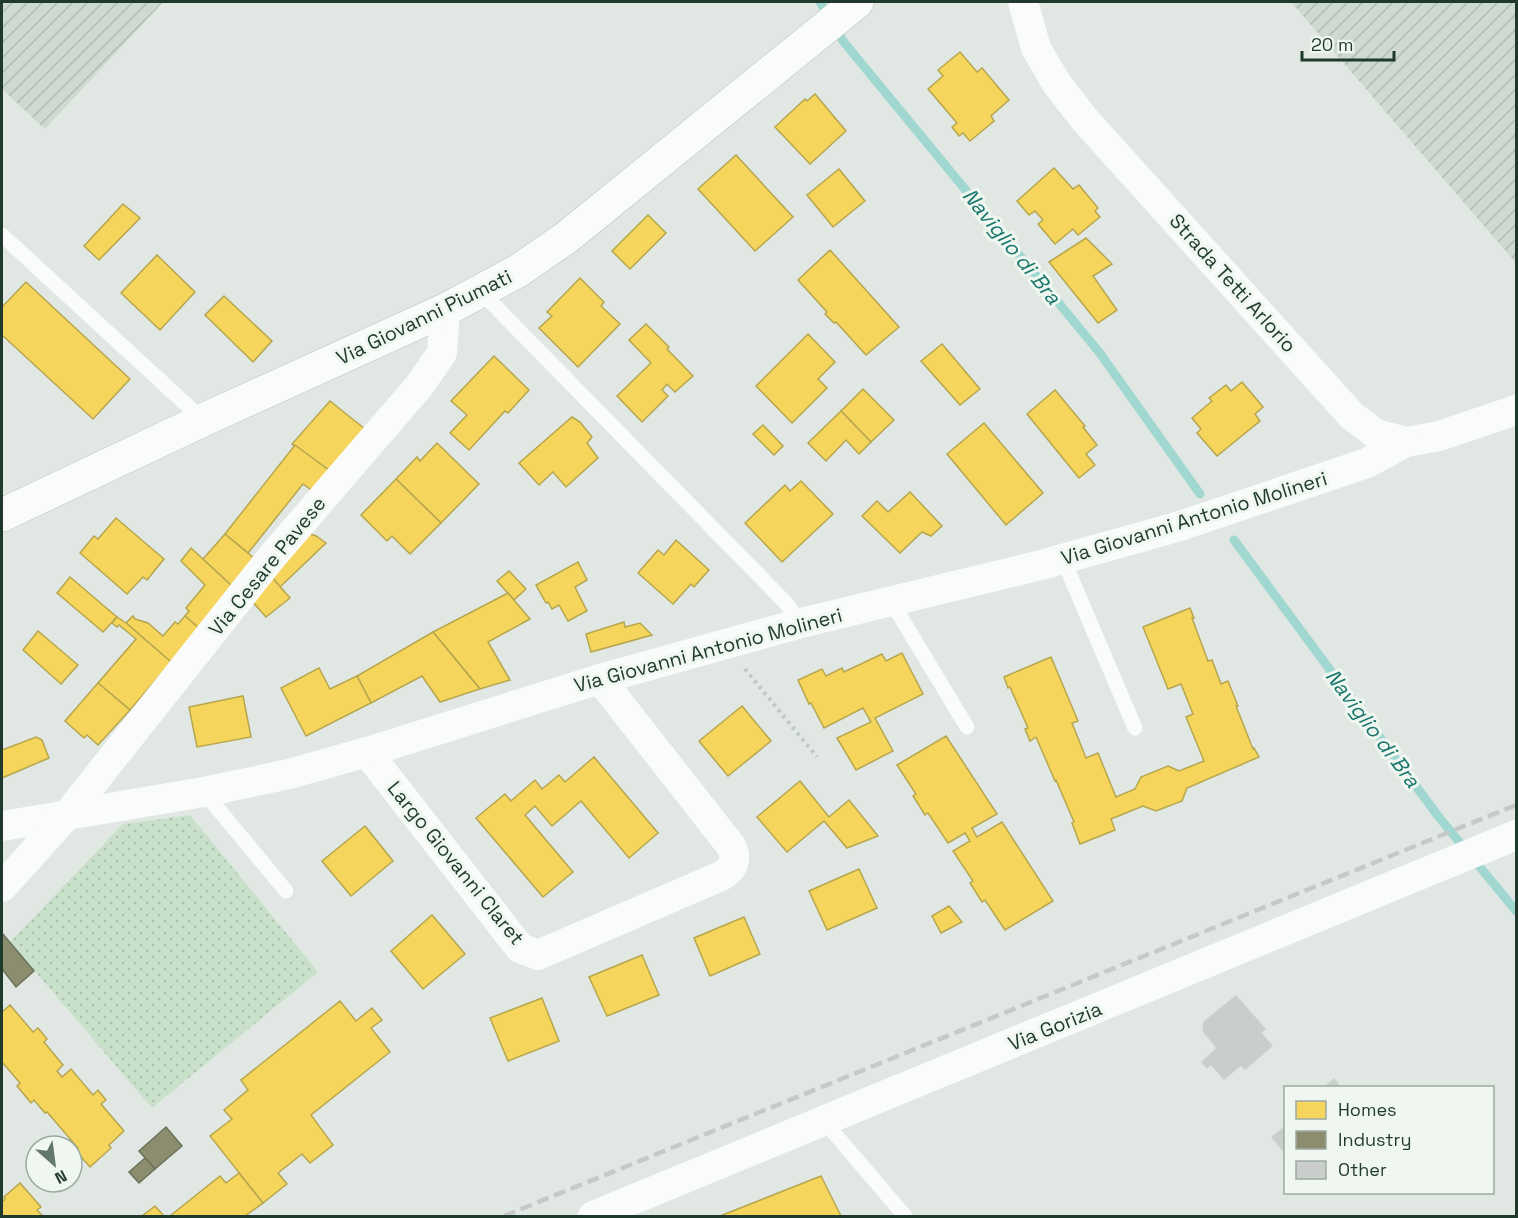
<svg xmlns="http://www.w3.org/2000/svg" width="1518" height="1218" viewBox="0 0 1518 1218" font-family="'Space Grotesk',sans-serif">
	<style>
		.industrial { fill: url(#industrial-furrows) }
		.garden { fill: url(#garden-dots) }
		.homes { fill: #f6d55c; stroke: #b6a64e; stroke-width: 1.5 }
		.industry { fill: #8c8c6e; stroke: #6b735a; stroke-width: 1.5 }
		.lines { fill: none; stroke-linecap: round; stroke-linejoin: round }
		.stream { stroke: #a0d8d1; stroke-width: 9 }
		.building { fill: #c9cecb; stroke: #cad0cc; stroke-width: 1.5 }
		.secondary-casing { stroke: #bac4be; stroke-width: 34 }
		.path { stroke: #bfc7c2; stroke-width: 4; stroke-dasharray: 3 4.5; stroke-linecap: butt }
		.lane { stroke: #fafbfb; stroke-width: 15 }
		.street { stroke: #fafbfb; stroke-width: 30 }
		.secondary { stroke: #fafbfb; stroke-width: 33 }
		.rail { stroke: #c6c9c7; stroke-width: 4.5; stroke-dasharray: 12 6; stroke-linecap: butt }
		.labels { text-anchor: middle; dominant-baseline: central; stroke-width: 6; stroke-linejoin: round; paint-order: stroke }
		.street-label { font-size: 20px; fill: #1f3a2c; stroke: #eff7f0 }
		.water-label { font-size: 21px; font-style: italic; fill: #19776d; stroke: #eff7f0 }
	</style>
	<defs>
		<pattern id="industrial-furrows" width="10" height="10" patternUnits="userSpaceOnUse" patternTransform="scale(1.5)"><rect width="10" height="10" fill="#ced9d2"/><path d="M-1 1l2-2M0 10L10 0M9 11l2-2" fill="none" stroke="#b0bbb4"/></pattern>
		<pattern id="garden-dots" width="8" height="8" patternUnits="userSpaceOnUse" patternTransform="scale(1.5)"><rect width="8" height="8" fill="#c9e1ca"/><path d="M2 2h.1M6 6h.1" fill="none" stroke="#acc2ae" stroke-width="1.8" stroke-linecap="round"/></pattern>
	</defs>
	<rect width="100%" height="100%" fill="#e1e7e3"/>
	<g class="industrial">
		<path d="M2 2H163L45 129 2 89Z"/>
		<path d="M1291 2H1516V263Z"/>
	</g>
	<path class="garden" d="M190 815 318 972 152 1108 10 942 123 824Z"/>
	<g class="homes">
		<path d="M960 52 977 72 982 68 1009 100 991 116 994 121 970 141 963 133 959 136 952 127 957 123 928 89 943 76 938 70Z"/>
		<path d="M815 94 846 131 810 164 775 127 805 99 807 101Z"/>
		<path d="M736 155 793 217 755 251 698 189Z"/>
		<path d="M1054 168 1073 189 1079 185 1098 208 1095 211 1100 217 1078 235 1073 229 1055 244 1038 224 1043 220 1035 211 1029 215 1017 201Z"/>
		<path d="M839 169 865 201 833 227 807 195Z"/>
		<path d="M123 204 140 218 99 260 84 246Z"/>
		<path d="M648 215 666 233 630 269 612 251Z"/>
		<path d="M1086 238 1112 264 1093 276 1117 310 1098 323 1049 262Z"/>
		<path d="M830 250 899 327 866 355 836 322 834 323 825 314 827 312 798 280Z"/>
		<path d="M157 255 195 292 160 330 121 293Z"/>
		<path d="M580 278 604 302 601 306 620 324 578 367 539 328 552 316 547 312Z"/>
		<path d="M26 282 130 379 93 419 2 335V307Z"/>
		<path d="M224 296 272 341 253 362 205 315Z"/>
		<path d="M646 324 669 347 667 349 693 376 675 392 667 384 662 390 668 396 642 422 617 396 651 363 629 340Z"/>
		<path d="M808 334 835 362 818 379 827 388 792 423 756 386Z"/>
		<path d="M942 344 980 389 960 405 921 361Z"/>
		<path d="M494 356 529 390 508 413 505 411 469 450 450 433 467 415 451 401Z"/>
		<path d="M1242 382 1263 407 1255 414 1260 421 1217 456 1197 433 1201 429 1192 418 1212 401 1209 398 1226 385 1231 391Z"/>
		<path d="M863 389 894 420 871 442 841 411Z"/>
		<path d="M1055 390 1085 426 1083 427 1097 445 1086 454 1095 465 1079 478 1027 414Z"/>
		<path d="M330 401 365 429 330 471 292 444Z"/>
		<path d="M841 411 871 442 859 454 846 440 826 461 808 443Z"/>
		<path d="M572 417 580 422 592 437 587 443 598 458 566 487 553 472 539 485 519 463Z"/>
		<path d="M984 423 1043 493 1006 525 947 454Z"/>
		<path d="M763 425 783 446 774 455 753 434Z"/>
		<path d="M437 443 479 484 441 523 396 479 417 457 420 461Z"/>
		<path d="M295 445 330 471 314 492 303 484 248 553 225 534Z"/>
		<path d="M396 479 441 523 410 554 392 536 387 541 361 515Z"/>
		<path d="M801 481 833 514 782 562 745 523 785 485 790 491Z"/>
		<path d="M910 492 942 526 931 536 922 532 900 553 862 516 877 501 888 512Z"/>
		<path d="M116 518 164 559 147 580 143 577 127 594 80 553 94 536 98 539Z"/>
		<path d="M305 532 316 536 326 543 280 587 270 575Z"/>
		<path d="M225 534 255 559 233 587 203 559Z"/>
		<path d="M676 540 709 570 694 587 691 584 673 604 638 573 658 550 664 555Z"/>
		<path d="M191 548 233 587 200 629 185 616 189 611 186 608 205 585 181 561Z"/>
		<path d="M578 562 587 580 575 587 587 611 568 621 559 605 552 609 548 602 546 603 536 585Z"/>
		<path d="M509 571 526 589 514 600 497 581Z"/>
		<path d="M270 575 290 598 266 617 250 599Z"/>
		<path d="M70 577 117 617 103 632 57 593Z"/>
		<path d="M508 593 530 619 488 642 510 680 480 689 433 632Z"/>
		<path d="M1190 608 1194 618H1192L1208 661 1212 660 1221 684 1228 681 1238 706H1236L1253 749 1254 748 1259 757 1187 788 1182 801 1156 811 1143 806 1111 819 1115 830 1080 844 1072 823 1074 822 1056 780 1055 781 1036 737 1030 741 1025 729 1028 728 1010 687 1008 688 1004 677 1051 657 1078 721 1072 723 1086 758 1098 753 1116 797 1135 789 1141 777 1168 766 1179 771 1204 761 1186 717 1193 714 1181 684 1168 689 1143 627Z"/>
		<path d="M133 616 135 619 148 623 163 636 175 622 178 624 185 616 200 629 171 662 126 623Z"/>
		<path d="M117 617 126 623 171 662 130 710 98 683 136 639 119 625 117 627 112 623Z"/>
		<path d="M624 622 625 627 640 623 652 635 591 652 586 634Z"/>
		<path d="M38 631 78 665 61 684 23 650Z"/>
		<path d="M433 632 480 689 440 702 422 676 371 703 357 676Z"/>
		<path d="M902 653 923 694 875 718 893 751 856 770 837 738 871 722 863 708 824 728 811 703 809 704 798 680 822 669 826 676 842 668 844 672 882 654 886 661Z"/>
		<path d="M319 668 330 689 357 676 371 703 306 736 281 688Z"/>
		<path d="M98 683 130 710 98 745 87 735 84 738 65 721Z"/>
		<path d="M243 696 251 737 197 747 189 707Z"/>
		<path d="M742 706 771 741 728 776 699 741Z"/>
		<path d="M946 736 997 814 972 828 977 837 1002 822 1053 901 1005 930 985 900 982 902 970 883 973 881 953 851 970 841 965 833 948 843 928 813 925 815 913 796 916 794 897 765Z"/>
		<path d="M36 737 42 740 49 758 2 778V750Z"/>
		<path d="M594 757 658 833 629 858 581 801 552 826 535 806 525 815 573 872 543 897 476 818 505 794 511 801 535 780 542 789 559 775 565 782Z"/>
		<path d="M800 781 829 817 849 800 878 836 847 848 824 821 787 852 757 817Z"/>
		<path d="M365 826 393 861 351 896 322 861Z"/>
		<path d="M859 869 877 908 827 930 809 891Z"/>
		<path d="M949 906 962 922 941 933 932 916Z"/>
		<path d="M432 915 465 954 423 989 391 951Z"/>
		<path d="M744 917 760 954 710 976 694 938Z"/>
		<path d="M642 955 659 995 607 1016 589 977Z"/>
		<path d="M542 998 559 1041 508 1061 490 1018Z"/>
		<path d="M340 1001 356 1021 372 1008 382 1020 371 1028 390 1052 311 1115 333 1145 310 1163 302 1154 278 1173 287 1184 263 1203 210 1136 232 1119 224 1110 248 1090 241 1080Z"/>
		<path d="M10 1005 33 1032 38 1028 47 1039 44 1042 63 1065 57 1071 62 1077 71 1069 93 1095 98 1090 106 1100 101 1104 124 1131 109 1145 111 1148 90 1167 75 1150 78 1148 47 1112 45 1113 34 1100 31 1103 17 1086 20 1083 2 1062V1012Z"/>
		<path d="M239 1173 263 1203 245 1216H170L220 1176 226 1183Z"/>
		<path d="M821 1176 841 1216H720Z"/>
		<path d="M20 1183 41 1207 37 1210 43 1216H2V1202L5 1199 4 1197Z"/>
		<path d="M155 1206 164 1216H142Z"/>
	</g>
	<g class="industry">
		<path d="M2 933 34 971 16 987 2 969Z"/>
		<path d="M166 1127 182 1146 155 1169 139 1151Z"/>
		<path d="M145 1158 155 1169 139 1183 129 1172Z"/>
	</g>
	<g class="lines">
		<g class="stream">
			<path d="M820 2 843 41 1099 352 1200 494"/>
			<path d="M1234 540 1438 816 1516 911"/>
		</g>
	</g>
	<g class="building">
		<path d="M1236 996 1265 1029 1261 1033 1272 1046 1245 1069 1241 1065 1224 1079 1211 1064 1207 1068 1202 1062 1217 1048 1203 1031 1204 1022Z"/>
		<path d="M1334 1079 1341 1088H1324Z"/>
		<path d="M1286 1126V1154L1272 1137Z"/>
	</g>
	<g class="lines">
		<defs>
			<path id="secondary" d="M2 515 203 420 445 310 518 271 567 237 857 2"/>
		</defs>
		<use href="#secondary" class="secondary-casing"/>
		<path class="path" d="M745 669 817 757"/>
		<g class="lane">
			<path d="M2 235 203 420"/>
			<path d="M481 292 785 602 801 623"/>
			<path d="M1063 559 1135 728"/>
			<path d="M891 601 967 727"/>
			<path d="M204 792 286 891"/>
			<path d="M823 1120 905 1216"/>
		</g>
		<g class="street">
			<path d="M1023 2 1036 48 1057 84 1085 120 1352 416 1376 434 1406 442 1439 436 1516 410"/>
			<path d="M367 752 520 948 538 955 721 876C733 870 738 859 731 846L600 679"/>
			<path d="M2 826 204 792 289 774 367 752 600 679 801 623 1041 565 1180 526 1367 463 1406 442"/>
			<path d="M2 887 68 814 271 558 419 386 442 353 445 310"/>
			<path d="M593 1216 1516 835"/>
		</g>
		<use href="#secondary" class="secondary"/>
		<path class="rail" d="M504 1216 1516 805"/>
	</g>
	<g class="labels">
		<g class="street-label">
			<text transform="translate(1233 283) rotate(48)">Strada Tetti Arlorio</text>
			<text transform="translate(424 317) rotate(-26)">Via Giovanni Piumati</text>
			<text transform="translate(1194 518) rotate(-17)">Via Giovanni Antonio Molineri</text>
			<text transform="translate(267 566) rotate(-51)">Via Cesare Pavese</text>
			<text transform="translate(708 650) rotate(-15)">Via Giovanni Antonio Molineri</text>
			<text transform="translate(456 863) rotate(51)">Largo Giovanni Claret</text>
			<text transform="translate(1055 1026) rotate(-22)">Via Gorizia</text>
		</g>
		<g class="water-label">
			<text transform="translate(1012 246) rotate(51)">Naviglio di Bra</text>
			<text transform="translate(1373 728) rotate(53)">Naviglio di Bra</text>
		</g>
	</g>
	<rect width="1518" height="1218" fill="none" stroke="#1f3a2c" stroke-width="6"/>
	<rect x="1284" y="1086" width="210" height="108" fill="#eff7f0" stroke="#9caba2" stroke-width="1.5"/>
	<rect x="1296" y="1101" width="30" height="18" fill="#f6d55c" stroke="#9caba2" stroke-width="1.5"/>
	<text x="1338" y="1116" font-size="18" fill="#1f3a2c">Homes</text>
	<rect x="1296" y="1131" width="30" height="18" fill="#8c8c6e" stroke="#9caba2" stroke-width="1.5"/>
	<text x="1338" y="1146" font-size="18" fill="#1f3a2c">Industry</text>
	<rect x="1296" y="1161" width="30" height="18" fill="#c9cecb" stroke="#9caba2" stroke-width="1.5"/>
	<text x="1338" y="1176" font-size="18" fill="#1f3a2c">Other</text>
	<g transform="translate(54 1164) rotate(152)"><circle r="28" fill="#eff7f0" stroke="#9caba2" stroke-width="1.5"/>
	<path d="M0-4.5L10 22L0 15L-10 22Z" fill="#63776c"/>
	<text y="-9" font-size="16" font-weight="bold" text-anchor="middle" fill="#1f3a2c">N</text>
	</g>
	<path d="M1302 51v9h92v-9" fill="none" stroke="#1f3a2c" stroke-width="3"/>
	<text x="1311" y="51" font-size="18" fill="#1f3a2c" stroke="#eff7f0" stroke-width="4.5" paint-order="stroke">20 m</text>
</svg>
